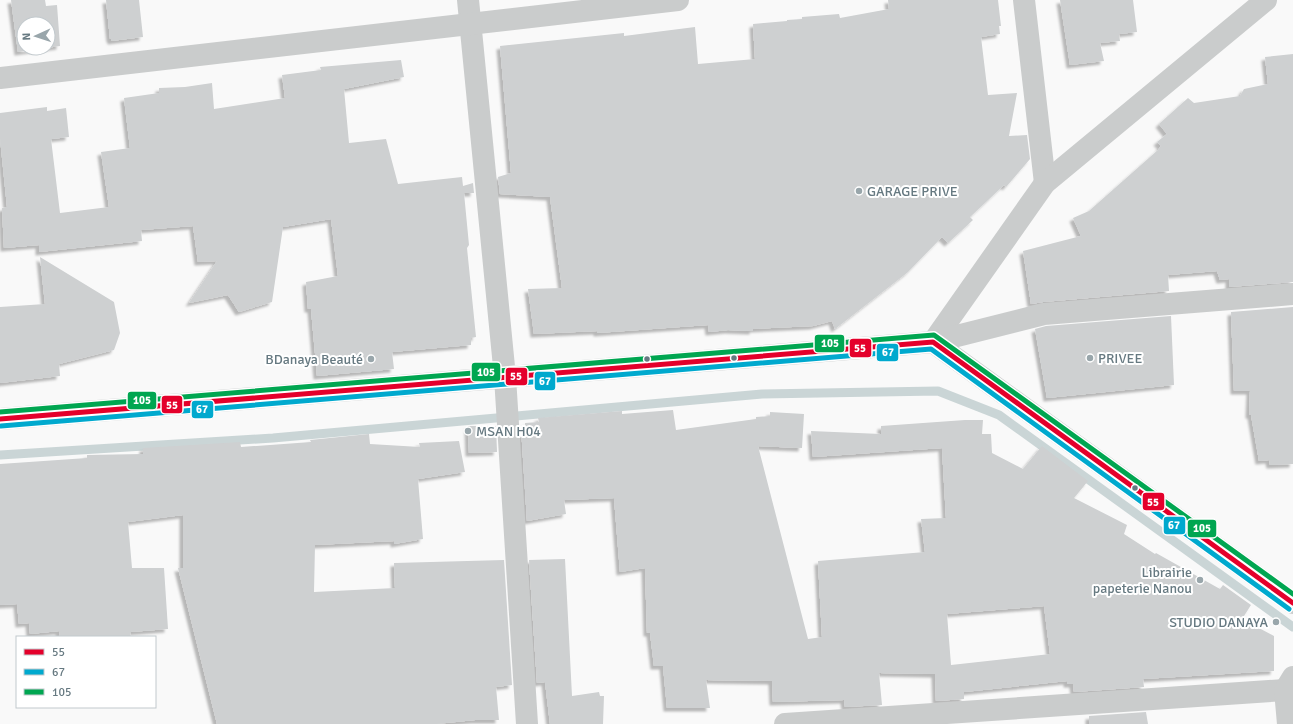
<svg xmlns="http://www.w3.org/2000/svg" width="1293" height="724" viewBox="0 0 1293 724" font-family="Signika,sans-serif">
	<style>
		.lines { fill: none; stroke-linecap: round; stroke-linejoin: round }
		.stream { stroke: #cad5d6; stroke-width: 9 }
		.building { fill: #ced0d1; fill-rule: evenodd; filter: url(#shadow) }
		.minor { stroke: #cacccc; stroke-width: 22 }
		.bus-1-casing { stroke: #fff; stroke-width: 8 }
		.bus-2-casing { stroke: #fff; stroke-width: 8 }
		.bus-3-casing { stroke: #fff; stroke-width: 8 }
		.bus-1 { stroke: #e4002b; stroke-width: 5 }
		.bus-2 { stroke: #00a9ce; stroke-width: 5 }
		.bus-3 { stroke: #00a651; stroke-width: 5 }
		.poi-dot { fill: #99a6ab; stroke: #fff; stroke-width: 1.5 }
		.bus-dot { fill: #667981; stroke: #fff; stroke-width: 1.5 }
		.labels { text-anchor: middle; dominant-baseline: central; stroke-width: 4; stroke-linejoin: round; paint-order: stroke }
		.poi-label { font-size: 14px; fill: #667981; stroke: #fff; text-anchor: start }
		.line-badge { stroke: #fff; stroke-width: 1.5 }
		.badge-label { font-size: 11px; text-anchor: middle; font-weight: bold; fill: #fff }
	</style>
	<defs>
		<filter id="shadow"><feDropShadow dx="-3.5" dy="3.5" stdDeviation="1" flood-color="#0004"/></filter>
	</defs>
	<rect width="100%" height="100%" fill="#f9f9f9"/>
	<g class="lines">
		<path class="stream" d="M0 455 273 438 762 394 938 391 999 415 1293 627"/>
	</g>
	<g class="building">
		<path d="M11 0H45L46 6 57 5 60 46 18 52ZM24 24H48V48H24Z"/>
		<path d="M106 0H139L143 37 111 41V39H110Z"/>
		<path d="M888 0H998L1001 26H999L1000 34 981 37 988 95 1017 93 1009 136 1027 135 1030 159 1006 187 1004 185 970 217 973 220 948 243 942 237 908 272 835 329 832 321 813 326 753 329V331L728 330 709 332 708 325 597 333V331L534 334 528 289 562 288 550 197 500 194 498 177 511 173 500 46 624 33V36L695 27 698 64 755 59 753 24 787 21V20L802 19V17L839 14 840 18 889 9Z"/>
		<path d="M1060 0H1133L1137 32 1119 34 1120 41 1100 43 1104 61 1070 65Z"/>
		<path d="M1293 54V282L1229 287V279L1220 280 1217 271 1168 275 1169 291 1043 302 1031 304 1023 251 1081 236 1073 218 1089 211 1158 150 1161 146 1157 142 1167 134 1159 124 1188 98 1194 103 1240 96 1244 89 1268 84 1265 57Z"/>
		<path d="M401 60 404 77 344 89 349 143 386 139 398 184 462 177 463 186 473 183 474 193H464L469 245 467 248 476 337 471 338V345L392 352 394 369 317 376 311 309H308L306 282 338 276 331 219 283 227 272 302 239 312 228 295 189 303 217 261 198 262 193 226 141 230 142 241 39 252V245L4 248 2 208 7 207 0 138V113L47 107V111L66 108 69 137 51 139 60 213 109 207 101 152 130 148 124 98 159 93V88L185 87 212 83 214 109 285 98 282 75 321 70 320 67Z"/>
		<path d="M40 257 114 302 120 333 114 350 59 364 60 376 0 383V307L45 304Z"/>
		<path d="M1293 307V464L1270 465 1269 460 1259 461 1251 415H1249L1250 391H1234L1231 312Z"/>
		<path d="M1171 316 1174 385 1047 398 1035 329 1046 326Z"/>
		<path d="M673 410 676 430 756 419V417L770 416V412L804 414 802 448 758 446 808 639 822 637 818 561 925 552 921 519 946 518 942 448 813 457 811 431 881 434V426L965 420H983L982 434H991L992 453 1023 469 1042 446 1088 481 1074 498 1127 525 1124 534 1155 554 1156 553 1220 589 1223 585 1251 605 1242 619 1274 636V671L1143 679 1144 687 1074 692 1073 684H1067V681L964 692V699L936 701 935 674 879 673 882 705 845 707 844 700 773 702 772 681 706 680 710 708H667L663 666H654L650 633H647L645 568 620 572 614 498 564 500 566 514 527 521 521 427H525V423L539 422 538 418 622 411V414ZM1044 606 1050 654 951 665 947 614Z"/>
		<path d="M468 426H496L497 452 469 453Z"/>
		<path d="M369 434 370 444 420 447 419 443 459 441 465 472 418 479 423 539 394 544V541L315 545 314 592 395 588 394 563 504 560 512 685 496 687 499 720H475L436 724H217L178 568H183V515L128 522 132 568H164L168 629 130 632 131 637H60L59 631 30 634 29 623 19 624 17 604 0 605V464L87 458V455L143 454V448L240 442 241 447 311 442 310 440Z"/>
		<path d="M565 559 572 696 599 692 600 696H604L603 724H550L545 682 537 683 529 560Z"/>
		<path d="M1146 712 1148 724H1089V716Z"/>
	</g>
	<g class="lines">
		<g class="minor">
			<path d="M468 0 505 377 527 724"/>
			<path d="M1024 0 1045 183"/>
			<path d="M0 78 678 0"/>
			<path d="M933 342 1045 183 1266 0"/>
			<path d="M933 342 1044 314 1293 294"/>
			<path d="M0 419 933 342 1293 603"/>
			<path d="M785 724 1285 690"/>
			<path d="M1288 724 1285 690 1293 677"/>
		</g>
		<defs>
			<path id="bus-1" d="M0 419 933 342 1293 603"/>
			<path id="bus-2" d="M1 426 931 349 1289 609"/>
			<path id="bus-3" d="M0 412 934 335 1293 594"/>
		</defs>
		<use href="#bus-1" class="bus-1-casing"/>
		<use href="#bus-2" class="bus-2-casing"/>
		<use href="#bus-3" class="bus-3-casing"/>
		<use href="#bus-1" class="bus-1"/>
		<use href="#bus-2" class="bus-2"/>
		<use href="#bus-3" class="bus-3"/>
	</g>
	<g class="poi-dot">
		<circle cx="859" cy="191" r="4"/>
		<circle cx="1090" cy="358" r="4"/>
		<circle cx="371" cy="359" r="4"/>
		<circle cx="468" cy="431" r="4"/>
		<circle cx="1200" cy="580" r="4"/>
		<circle cx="1276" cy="622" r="4"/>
	</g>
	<g class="bus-dot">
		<circle cx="734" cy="358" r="3.5"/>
		<circle cx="647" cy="359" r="3.5"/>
		<circle cx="1135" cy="488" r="3.5"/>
	</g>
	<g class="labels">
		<g class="poi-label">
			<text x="867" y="191">GARAGE PRIVE</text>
			<text x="1098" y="358">PRIVEE</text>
			<text x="363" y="359" text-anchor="end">BDanaya Beauté</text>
			<text x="476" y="431">MSAN H04</text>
			<text x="1192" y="572" text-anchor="end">Librairie<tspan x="1192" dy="16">papeterie Nanou</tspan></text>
			<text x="1268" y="622" text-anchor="end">STUDIO DANAYA</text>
		</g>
	</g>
	<g class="line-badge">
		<rect x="814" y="334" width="31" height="19" rx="4" fill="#00a651"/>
		<rect x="849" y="338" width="23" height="20" rx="4" fill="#e4002b"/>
		<rect x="876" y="343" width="23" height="19" rx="4" fill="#00a9ce"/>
		<rect x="471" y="362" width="30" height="20" rx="4" fill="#00a651"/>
		<rect x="505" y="367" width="23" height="19" rx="4" fill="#e4002b"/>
		<rect x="534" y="371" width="22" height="20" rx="4" fill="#00a9ce"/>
		<rect x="127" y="391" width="30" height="19" rx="4" fill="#00a651"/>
		<rect x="161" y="395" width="22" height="19" rx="4" fill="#e4002b"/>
		<rect x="191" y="400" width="23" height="19" rx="4" fill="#00a9ce"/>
		<rect x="1142" y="492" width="23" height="19" rx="4" fill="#e4002b"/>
		<rect x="1163" y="516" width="23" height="19" rx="4" fill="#00a9ce"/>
		<rect x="1187" y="519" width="30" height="19" rx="4" fill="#00a651"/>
	</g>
	<g class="badge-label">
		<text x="830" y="347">105</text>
		<text x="860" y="352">55</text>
		<text x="888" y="356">67</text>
		<text x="486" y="376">105</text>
		<text x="516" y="380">55</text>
		<text x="545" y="385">67</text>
		<text x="142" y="404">105</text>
		<text x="172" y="409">55</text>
		<text x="202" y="413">67</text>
		<text x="1153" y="506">55</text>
		<text x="1174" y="529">67</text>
		<text x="1202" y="532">105</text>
	</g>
	<rect x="16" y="636" width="140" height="72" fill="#ffffff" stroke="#c2c9cd"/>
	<rect x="24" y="649" width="20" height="6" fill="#e4002b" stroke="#c2c9cd"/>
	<text x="52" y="656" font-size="12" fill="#667981">55</text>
	<rect x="24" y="669" width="20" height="6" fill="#00a9ce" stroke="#c2c9cd"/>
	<text x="52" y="676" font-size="12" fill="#667981">67</text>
	<rect x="24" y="689" width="20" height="6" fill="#00a651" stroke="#c2c9cd"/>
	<text x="52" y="696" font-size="12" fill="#667981">105</text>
	<g transform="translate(36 36) rotate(267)"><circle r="19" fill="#ffffff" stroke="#c2c9cd"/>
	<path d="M0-3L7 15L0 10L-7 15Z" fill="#99a6ab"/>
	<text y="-6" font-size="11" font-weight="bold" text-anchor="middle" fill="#667981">N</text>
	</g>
</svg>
